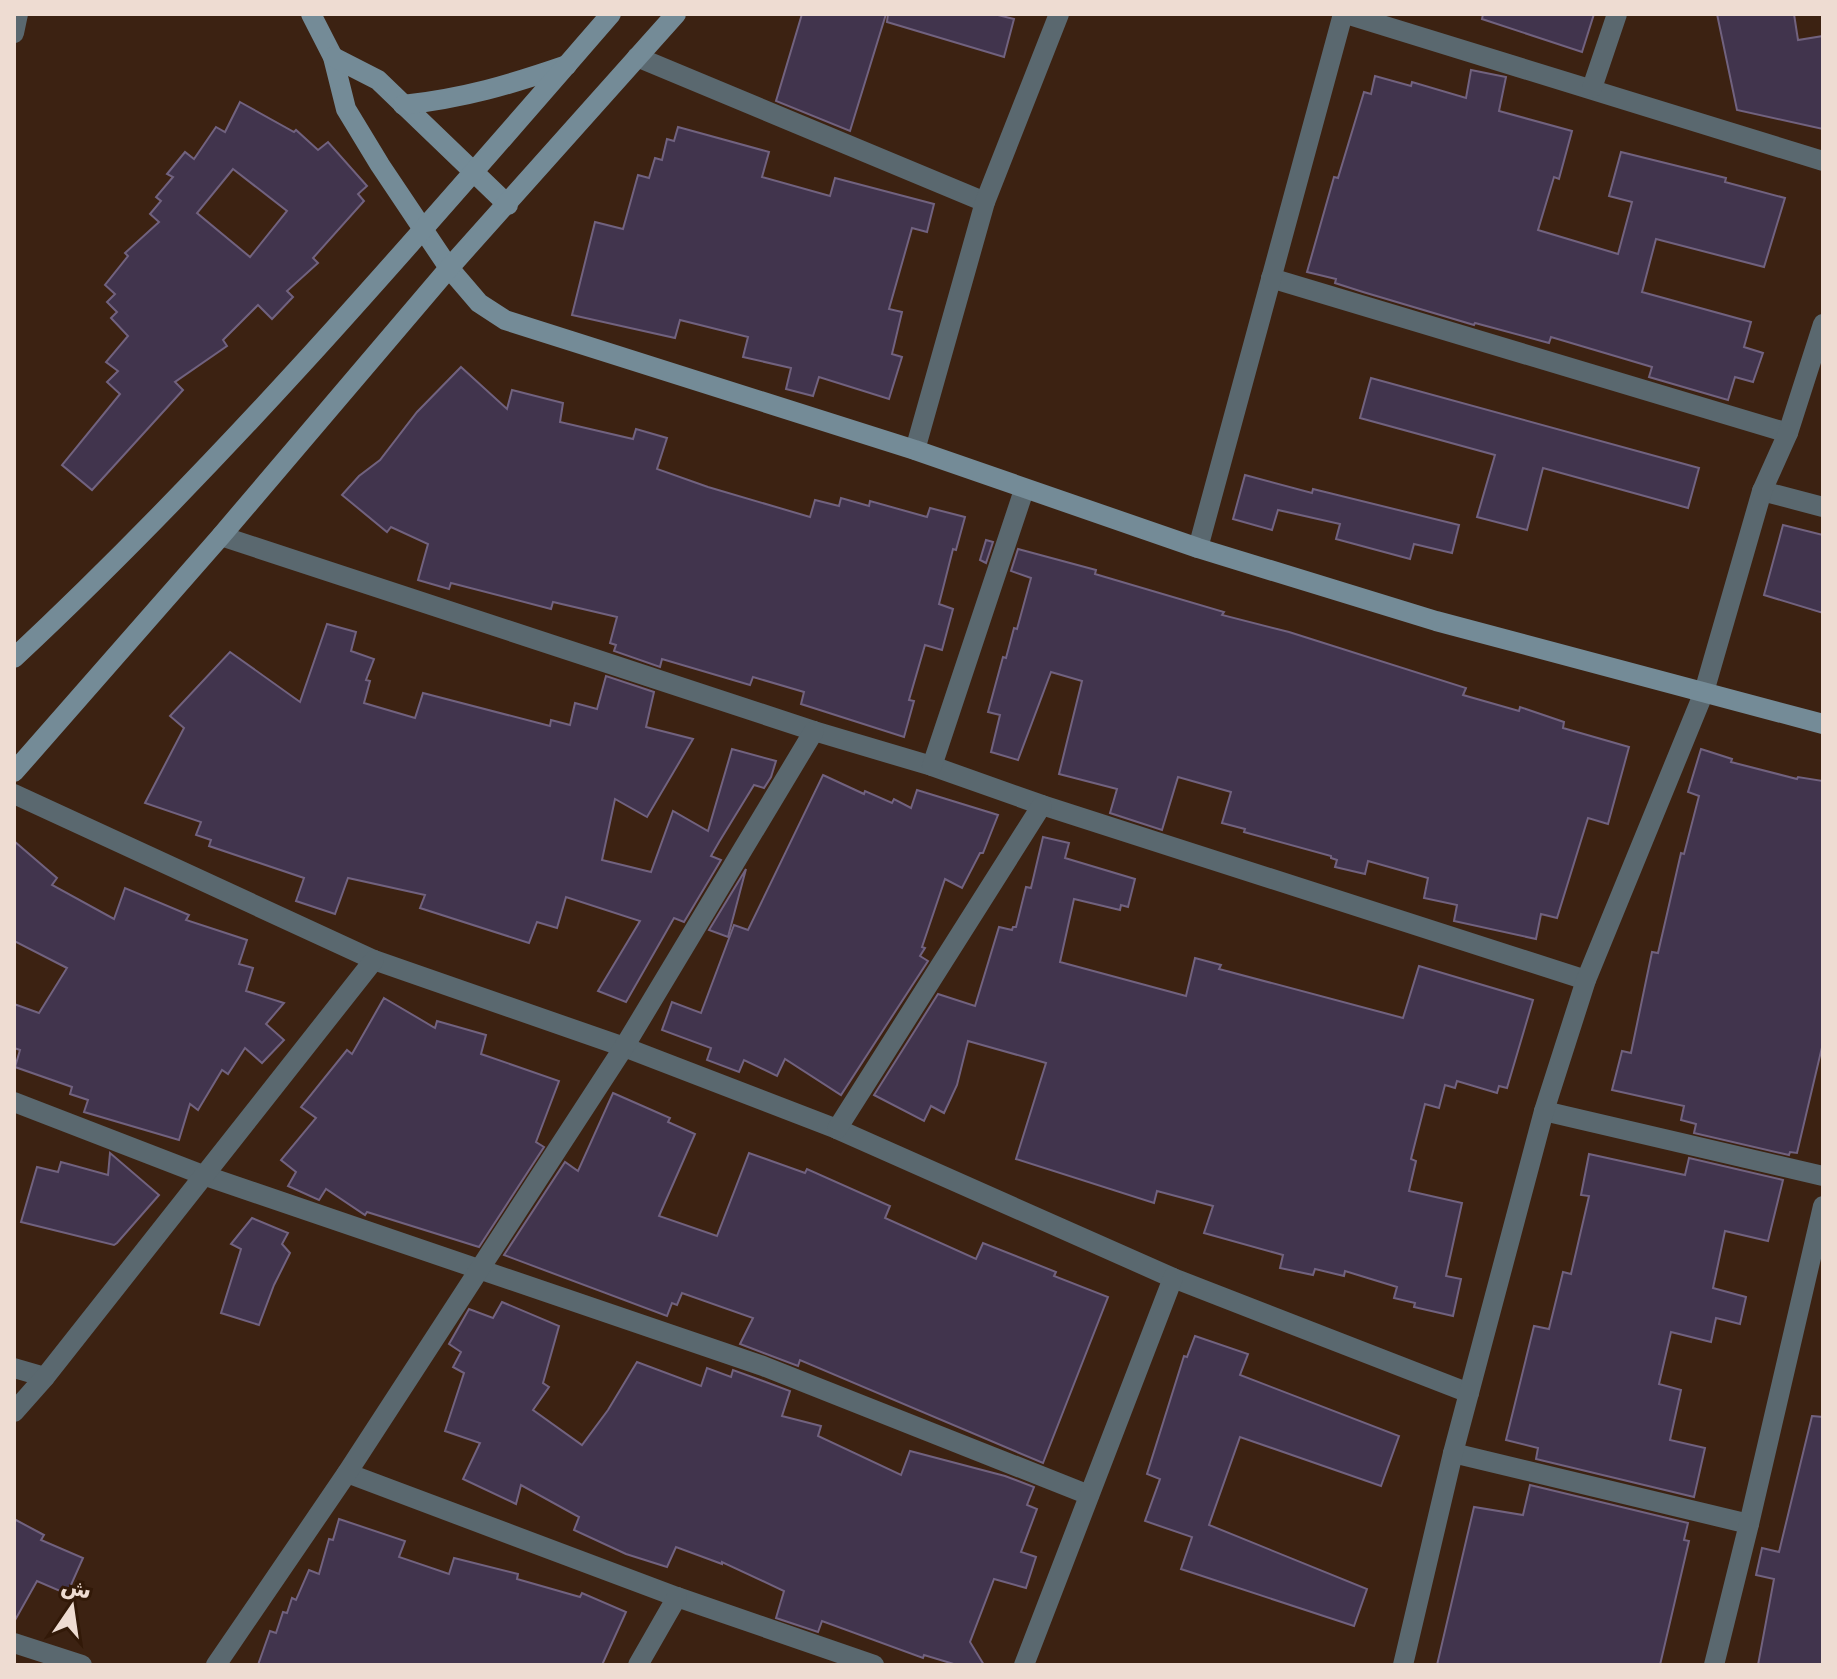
<svg xmlns="http://www.w3.org/2000/svg" width="1837" height="1679" viewBox="0 0 1837 1679" font-family="'DejaVu Sans','Noto Naskh Arabic',sans-serif">
	<style>
		.building { fill: #41344d; stroke: #71627f; stroke-width: 2; fill-rule: evenodd }
		.lines { fill: none; stroke-linecap: round; stroke-linejoin: round }
		.street { stroke: #5a686f; stroke-width: 20 }
		.secondary { stroke: #748b97; stroke-width: 20 }
	</style>
	<rect width="100%" height="100%" fill="#3c2212"/>
	<g class="building">
		<path d="M802 14H886L850 131 776 101Z"/>
		<path d="M888 14H994L1014 19 1004 57 887 22Z"/>
		<path d="M1483 14H1594L1582 52 1482 19Z"/>
		<path d="M1717 14H1794L1798 40 1823 36V129L1737 110Z"/>
		<path d="M1471 70 1506 77 1499 111 1572 131 1559 179 1554 177 1538 230 1618 254 1632 202 1609 196 1621 152 1726 178 1725 182 1785 198 1764 267 1656 239 1642 292 1751 322 1744 347 1763 353 1753 382 1735 377 1728 400 1649 377 1652 367 1551 337 1549 343 1475 323 1474 325 1363 292 1335 283 1336 279 1307 272 1334 177 1338 178 1364 92 1371 94 1375 76 1411 86 1412 82 1466 98Z"/>
		<path d="M240 102 294 132 296 130 318 150 328 142 367 186 358 194 364 201 313 258 318 263 287 291 293 297 272 319 258 305 223 340 227 346 175 382 183 390 92 490 62 465 120 394 107 382 118 371 106 362 128 336 111 318 117 312 107 302 115 294 105 285 128 256 125 253 159 222 150 214 161 201 156 197 173 177 167 174 185 152 194 159 216 127 225 132ZM233 169 287 211 250 257 197 213Z"/>
		<path d="M678 127 769 152 762 177 830 196 835 178 934 204 927 232 912 228 889 309 902 312 892 354 902 357 889 399 819 377 813 396 786 389 791 368 743 357 748 337 680 320 675 338 572 315 595 222 623 229 638 175 649 178 655 158 662 160 667 139 674 141Z"/>
		<path d="M461 367 507 409 512 390 563 403 560 422 633 439 636 429 667 438 657 469 708 487 810 517 815 500 839 506 841 498 869 506 870 501 927 517 930 508 965 517 956 550 953 549 939 604 953 609 942 650 925 645 909 700 914 701 904 737 801 704 804 692 753 677 750 685 662 659 660 667 614 651 616 645 610 643 617 617 553 602 551 609 451 583 449 589 418 580 428 544 391 527 387 532 342 495 359 476 380 460 417 412Z"/>
		<path d="M1371 378 1699 468 1688 508 1543 468 1527 530 1477 517 1495 455 1360 418Z"/>
		<path d="M1245 475 1312 493 1313 489 1459 525 1452 553 1414 544 1410 559 1336 539 1340 524 1278 510 1272 530 1233 519Z"/>
		<path d="M1783 525 1823 535V613L1764 595Z"/>
		<path d="M986 540 993 542 986 563 980 560Z"/>
		<path d="M1018 549 1096 570 1095 574 1224 612 1222 615 1289 632 1466 688 1463 695 1519 711 1520 707 1564 722 1563 728 1629 747 1608 824 1588 818 1557 918 1541 914 1536 939 1454 921 1457 905 1424 898 1428 878 1368 861 1365 874 1335 867 1337 860 1331 858V856L1244 832 1245 829 1222 823 1231 792 1178 777 1162 830 1110 813 1117 789 1059 774 1082 681 1051 672 1018 760 991 752 1000 715 988 712 1003 657 1006 658 1014 628 1017 629 1031 578 1011 571Z"/>
		<path d="M327 624 356 632 351 651 374 659 366 680 370 681 364 703 415 718 423 693 550 726 551 720 570 725 575 703 597 709 606 676 654 692 646 727 693 739 647 817 615 799 602 860 651 872 673 811 708 831 732 749 776 761 771 777 764 788 754 785 719 842 711 856 721 860 684 922 674 918 626 1002 598 991 640 921 566 897 557 928 537 922 529 943 420 908 425 895 348 878 335 914 296 901 304 878 209 846 211 840 196 835 201 822 145 803 184 728 170 716 230 652 300 702Z"/>
		<path d="M1701 749 1732 759 1731 762 1797 779 1798 777 1823 781V1043L1797 1153 1790 1152 1789 1155 1694 1133 1696 1124 1681 1120 1684 1106 1612 1090 1622 1051 1631 1053 1652 952 1658 953 1681 853 1684 854 1699 796 1688 792Z"/>
		<path d="M823 775 864 794 865 791 892 803 894 799 911 808 917 790 998 815 983 853H980L962 888 945 879 922 947 925 948 920 956 928 961 841 1095 785 1059 777 1076 744 1060 739 1072 707 1060 711 1048 662 1030 672 1002 701 1013 734 925 748 930Z"/>
		<path d="M1043 837 1069 843 1065 858 1135 879 1128 907 1121 905 1120 910 1074 899 1060 962 1186 996 1195 958 1221 965 1219 969 1403 1018 1419 966 1533 1000 1507 1088 1499 1086 1497 1093 1457 1081 1455 1088 1445 1085 1439 1108 1425 1104 1411 1159 1416 1161 1409 1191 1462 1203 1446 1276 1461 1279 1453 1316 1414 1307 1415 1303 1394 1298 1397 1287 1345 1271 1344 1276 1315 1269 1313 1275 1280 1268 1283 1255 1204 1233 1213 1206 1157 1191 1154 1203 1016 1159 1046 1063 968 1041 957 1085 944 1113 931 1106 924 1121 874 1095 938 994 975 1006 999 927 1012 930 1013 927H1016L1026 887 1031 888Z"/>
		<path d="M14 841 57 878 52 885 114 919 125 888 189 915 186 920 247 940 239 964 253 968 246 991 284 1003 266 1024 284 1040 262 1063 245 1048 228 1074 222 1070 198 1110 190 1104 179 1140 84 1112 88 1100 70 1094 72 1087 15 1067 20 1050 14 1048V1004L39 1013 67 968 14 941Z"/>
		<path d="M746 869 728 937 709 930Z"/>
		<path d="M384 998 435 1028 437 1021 486 1035 481 1054 559 1081 536 1142 544 1147 479 1247 367 1212 365 1215 326 1189 319 1200 288 1186 296 1172 281 1160 316 1118 301 1107 347 1050 352 1054Z"/>
		<path d="M613 1093 670 1118 668 1122 695 1134 659 1216 717 1236 749 1153 805 1173 807 1169 890 1206 885 1218 976 1259 983 1243 1056 1272 1054 1276 1108 1297 1043 1463 800 1360 798 1366 740 1344 753 1318 682 1293 677 1305 672 1303 667 1316 504 1255 565 1162 578 1171Z"/>
		<path d="M110 1153 159 1195 117 1243 114 1245 21 1222 37 1167 58 1172 61 1162 108 1175Z"/>
		<path d="M1589 1154 1685 1175 1689 1158 1783 1180 1768 1241 1725 1231 1713 1288 1746 1297 1740 1324 1716 1318 1711 1342 1671 1332 1659 1384 1681 1390 1670 1440 1705 1448 1694 1497 1536 1459 1538 1448 1506 1440 1534 1326 1549 1329 1563 1272 1571 1274 1589 1196 1581 1195Z"/>
		<path d="M252 1218 288 1233 282 1244 290 1253 274 1285 259 1325 221 1313 241 1249 231 1244Z"/>
		<path d="M502 1302 559 1326 543 1383 549 1387 533 1410 582 1445 608 1410 637 1362 701 1386 707 1368 731 1377 733 1370 790 1391 782 1416 821 1426 818 1436 901 1475 910 1451 1005 1476 1034 1487 1027 1505 1037 1509 1021 1552 1036 1557 1026 1588 994 1579 970 1642 984 1665H957L924 1655 923 1658 822 1621 818 1632 776 1618 784 1591 722 1562V1564L676 1547 667 1567 626 1554 574 1530 579 1517 521 1485 516 1504 463 1479 480 1443 445 1431 464 1373 453 1367 461 1352 449 1344 469 1309 493 1318Z"/>
		<path d="M1195 1336 1248 1354 1240 1375 1399 1436 1381 1486 1240 1437 1209 1525 1367 1589 1354 1626 1181 1569 1192 1537 1145 1521 1160 1479 1147 1474 1184 1356 1187 1357Z"/>
		<path d="M1812 1416 1823 1417V1665H1758L1774 1579 1756 1575 1762 1548 1779 1552Z"/>
		<path d="M1530 1485 1688 1523 1684 1540 1689 1541 1660 1665H1437L1474 1507 1523 1515Z"/>
		<path d="M14 1519 44 1535 41 1540 83 1558 67 1594 37 1581 14 1622Z"/>
		<path d="M339 1519 405 1541 399 1557 449 1574 454 1558 518 1574 517 1579 580 1597 582 1593 626 1612 602 1665H258L270 1631 276 1633 283 1612 287 1613 292 1598 296 1600 309 1570 319 1574 329 1539 333 1540Z"/>
	</g>
	<g class="lines">
		<g class="street">
			<path d="M1346 14 1823 161"/>
			<path d="M14 33 18 14"/>
			<path d="M637 57 985 202"/>
			<path d="M1592 88 1617 14"/>
			<path d="M1271 278 1788 433"/>
			<path d="M915 450 985 202 1059 14"/>
			<path d="M1762 491 1823 507"/>
			<path d="M221 536 814 731 932 766 1042 805 1586 980"/>
			<path d="M1198 548 1343 14"/>
			<path d="M932 766 1024 490"/>
			<path d="M14 794 374 960 624 1047 837 1129 1173 1278 1469 1393"/>
			<path d="M14 1102 203 1175 763 1366 1089 1495"/>
			<path d="M1544 1111 1823 1176"/>
			<path d="M837 1129 1042 805"/>
			<path d="M14 1368 45 1377"/>
			<path d="M14 1412 45 1377 374 960"/>
			<path d="M1453 1453 1749 1524"/>
			<path d="M347 1473 677 1597 874 1665"/>
			<path d="M14 1643 82 1665"/>
			<path d="M216 1665 347 1473 624 1047 814 731"/>
			<path d="M638 1665 677 1597"/>
			<path d="M1024 1665 1173 1278"/>
			<path d="M1403 1665 1453 1453 1544 1111 1586 980 1704 692 1762 491 1788 433 1823 324"/>
			<path d="M1714 1665 1749 1524 1823 1206"/>
		</g>
		<g class="secondary">
			<path d="M311 14 333 57 346 109 380 165 449 268 479 303 505 320 915 450 1198 548 1436 621 1823 724"/>
			<path d="M333 57 378 80 508 205"/>
			<path d="M403 105C465 98 509 85 567 65"/>
			<path d="M14 658C228 458 419 235 611 14"/>
			<path d="M14 772 221 536 449 268 676 14"/>
		</g>
	</g>
	<rect width="1837" height="1679" fill="none" stroke="#eedcd2" stroke-width="32"/>
	<g transform="translate(72 1607) rotate(13)" stroke="#321908" stroke-width="6" paint-order="stroke">
	<path d="M0-6L14 30L0 20L-14 30Z" fill="#eedcd2"/>
	<text y="-12" font-size="22" font-weight="bold" text-anchor="middle" fill="#eedcd2">ش</text>
	</g>
</svg>
